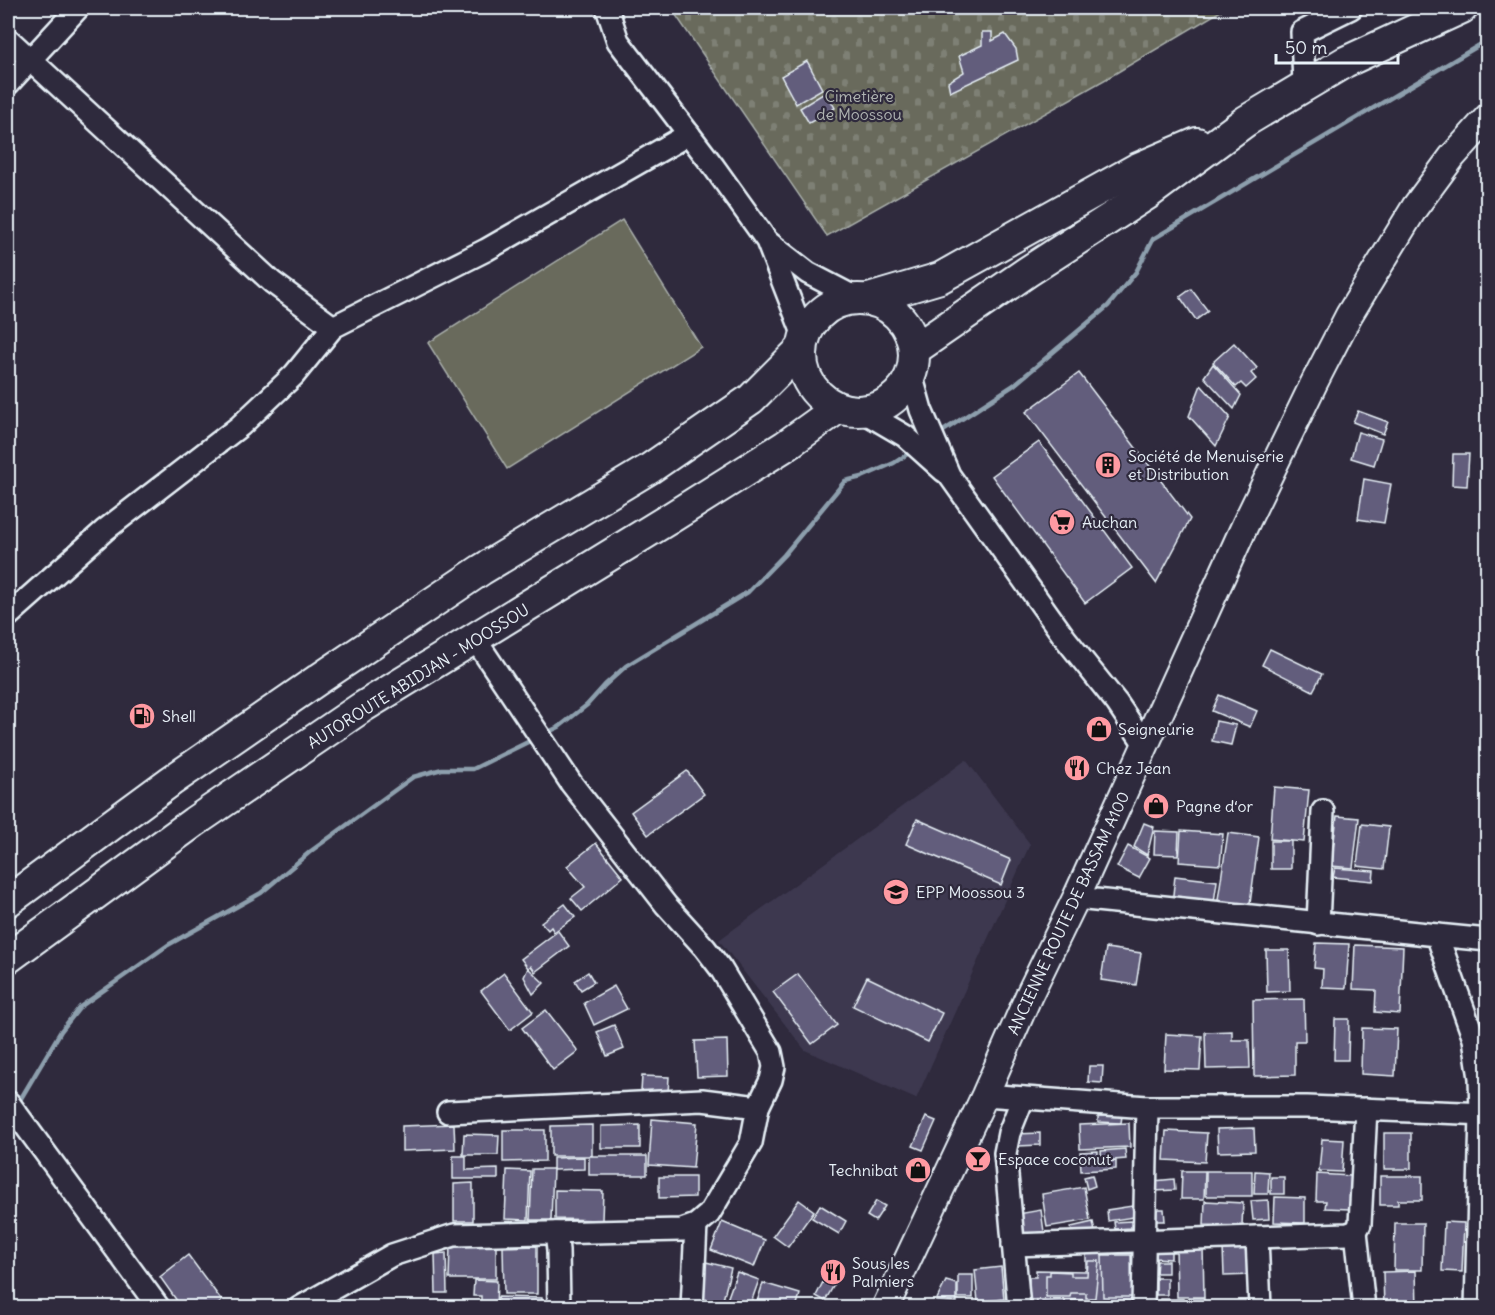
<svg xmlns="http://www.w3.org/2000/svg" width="1495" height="1315" viewBox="0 0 1495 1315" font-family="Delius,sans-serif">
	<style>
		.built { fill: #3e3950 }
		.green { fill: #696a5c; stroke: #a8aeaa; stroke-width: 1.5 }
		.cemetery { fill: url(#cemetery-stones); stroke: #a8aeaa; stroke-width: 1.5 }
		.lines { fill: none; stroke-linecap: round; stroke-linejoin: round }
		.stream { stroke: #8d9fad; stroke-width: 4.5 }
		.building { fill: #625d7b; stroke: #e8f1f8; stroke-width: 1.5 }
		.minor-casing { stroke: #e8f1f8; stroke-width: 26 }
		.major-casing { stroke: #e8f1f8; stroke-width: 30 }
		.highway-casing { stroke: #e8f1f8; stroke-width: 34 }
		.minor { stroke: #2f2a3d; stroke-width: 21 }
		.major { stroke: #2f2a3d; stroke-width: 26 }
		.highway { stroke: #2f2a3d; stroke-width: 30 }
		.labels { text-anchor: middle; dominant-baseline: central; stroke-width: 4.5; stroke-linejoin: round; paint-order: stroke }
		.park-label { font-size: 16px; fill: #afb4b2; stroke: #2f2a3d }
		.poi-label { font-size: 16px; fill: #e8f1f8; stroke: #2f2a3d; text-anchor: start }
		.street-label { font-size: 16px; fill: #e8f1f8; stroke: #2f2a3d }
	</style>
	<defs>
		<pattern id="cemetery-stones" width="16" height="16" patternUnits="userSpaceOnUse" patternTransform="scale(1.5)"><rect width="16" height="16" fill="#696a5c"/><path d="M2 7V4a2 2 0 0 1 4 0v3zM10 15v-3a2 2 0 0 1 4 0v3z" fill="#7e8074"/></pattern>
	</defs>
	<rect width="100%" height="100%" fill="#2f2a3d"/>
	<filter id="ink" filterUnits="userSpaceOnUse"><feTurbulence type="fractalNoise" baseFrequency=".0167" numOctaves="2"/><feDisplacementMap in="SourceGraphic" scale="12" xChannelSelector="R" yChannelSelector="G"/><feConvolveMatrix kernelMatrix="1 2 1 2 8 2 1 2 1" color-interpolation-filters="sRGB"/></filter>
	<g filter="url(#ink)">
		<path class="built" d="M966 760 1030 844 916 1099 805 1050 719 940Z"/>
		<path class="green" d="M622 220 701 347 507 469 428 343Z"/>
		<path class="cemetery" d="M671 8H1226L1106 79 827 236Z"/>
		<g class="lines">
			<g class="stream">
				<path d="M937 435 1014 385 1108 306 1136 272 1153 239 1488 40"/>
				<path d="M544 734 559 727 587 705 605 685 626 666 748 592 784 555 845 481 862 477 894 463 912 451"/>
				<path d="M17 1105 61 1031 80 1007 168 945 261 893 311 851 413 777 442 769H473L534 739"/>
			</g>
		</g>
		<g class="building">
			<path d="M982 32H992V41L1005 34 1016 49 1018 60 950 92 948 82 964 72 959 56 982 45Z"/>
			<path d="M807 61 822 89 796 104 781 76Z"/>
			<path d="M826 92 835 108 809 123 800 108Z"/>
			<path d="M1191 289 1208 311 1196 320 1180 297Z"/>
			<path d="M1234 343 1257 368 1251 373 1256 379 1246 388 1241 383 1236 387 1213 362Z"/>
			<path d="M1213 364 1241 395 1234 409 1204 377Z"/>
			<path d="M1079 373 1190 519 1156 583 1026 412Z"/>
			<path d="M1201 385 1230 417 1216 446 1189 416Z"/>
			<path d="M1358 411 1388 422 1383 434 1353 422Z"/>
			<path d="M1358 432 1382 439 1374 465 1351 458Z"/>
			<path d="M1039 442 1132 568 1085 603 992 476Z"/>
			<path d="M1453 454H1469L1467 486 1452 485Z"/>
			<path d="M1364 479 1391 484 1384 523 1358 519Z"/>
			<path d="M1270 649 1322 674 1313 691 1262 665Z"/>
			<path d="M1219 695 1257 711 1250 727 1212 711Z"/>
			<path d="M1216 721 1236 725 1231 745 1212 741Z"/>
			<path d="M687 771 704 794 648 835 631 812Z"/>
			<path d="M1274 787 1309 790 1304 842 1270 839Z"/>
			<path d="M1337 816 1359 818 1353 868 1331 866Z"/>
			<path d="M917 819 1011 860 1001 885 906 844Z"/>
			<path d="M1144 823 1154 827 1147 855 1134 847Z"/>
			<path d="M1362 824 1389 827 1384 869 1357 866Z"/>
			<path d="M1155 831 1179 832 1178 855 1154 854Z"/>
			<path d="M1181 831 1223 834 1220 865 1179 862Z"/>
			<path d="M1228 833 1259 837 1249 911 1217 906Z"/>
			<rect x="1271" y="841" width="20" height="28"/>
			<path d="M596 843 623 877 582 911 571 898 585 887 567 866Z"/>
			<path d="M1128 846 1150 858 1139 878 1117 867Z"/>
			<path d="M1335 868 1374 871 1373 881 1333 877Z"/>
			<path d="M1175 876 1217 881 1213 909 1172 904Z"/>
			<path d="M565 904 575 917 554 932 551 927 548 930 541 922Z"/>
			<path d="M558 931 569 946 535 972 531 966 528 968 521 959Z"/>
			<path d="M1316 943 1349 944 1346 988 1322 987 1323 969 1314 968Z"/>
			<path d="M1355 945 1403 947 1400 1014 1375 1012 1376 990 1353 989Z"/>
			<path d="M1106 948 1141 953 1136 985 1101 980Z"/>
			<path d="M1266 950H1289L1290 991 1267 992Z"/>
			<path d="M528 968 544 983 533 994 524 977Z"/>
			<path d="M588 972 594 982 581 990 575 981Z"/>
			<path d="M504 973 533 1012 510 1030 481 991Z"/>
			<path d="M798 974 837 1025 812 1044 773 992Z"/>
			<path d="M867 977 942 1013 928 1042 853 1006Z"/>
			<path d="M614 986 627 1009 594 1025 584 1003Z"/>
			<path d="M1304 999 1305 1041H1295V1075L1254 1076 1253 1000Z"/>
			<path d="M546 1010 578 1051 553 1070 522 1028Z"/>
			<path d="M1335 1019H1349L1348 1060H1334Z"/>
			<path d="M614 1025 624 1049 607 1056 597 1032Z"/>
			<path d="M1362 1028 1397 1029 1395 1076 1361 1074Z"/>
			<path d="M1232 1031V1040H1249L1250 1068 1206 1069 1205 1032Z"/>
			<path d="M1166 1034 1202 1036 1200 1070 1164 1069Z"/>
			<path d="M727 1040 728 1076 697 1077 695 1041Z"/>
			<path d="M1089 1066H1103L1102 1083 1088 1082Z"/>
			<path d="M642 1076 669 1077 668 1093 641 1092Z"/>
			<path d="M1098 1116H1122L1121 1123 1098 1122Z"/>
			<path d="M926 1117 936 1121 923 1150 913 1146Z"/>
			<path d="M652 1119 697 1123 693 1168 649 1165Z"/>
			<path d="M1129 1123 1130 1147 1080 1149 1079 1125Z"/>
			<path d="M454 1124 455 1149 402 1151V1126Z"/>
			<path d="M592 1125V1156H551V1126Z"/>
			<path d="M640 1125V1148H601V1126Z"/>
			<path d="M1254 1128 1255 1151 1218 1152 1217 1129Z"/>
			<path d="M503 1130H545V1161L503 1162Z"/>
			<path d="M1166 1131 1207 1133 1205 1162 1164 1160Z"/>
			<path d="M1040 1133V1145L1018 1146 1017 1134Z"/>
			<rect x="1384" y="1133" width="27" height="36"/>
			<path d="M464 1134 499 1135 498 1155H463Z"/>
			<path d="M1322 1139 1344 1140 1342 1172 1319 1171Z"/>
			<path d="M1125 1149 1126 1159 1102 1161 1101 1151Z"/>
			<path d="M1098 1151V1162L1116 1161V1169L1081 1171 1080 1152Z"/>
			<path d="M453 1156H466V1170L498 1169V1179H453Z"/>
			<rect x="589" y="1156" width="58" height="19"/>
			<path d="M584 1157V1169L553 1170V1158Z"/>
			<path d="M532 1169H553L551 1220H530Z"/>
			<path d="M507 1170 530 1171 528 1220 505 1219Z"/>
			<path d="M1182 1171H1205L1204 1199H1181Z"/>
			<rect x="1206" y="1171" width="46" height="25"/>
			<path d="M1255 1171 1269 1172 1268 1194H1254Z"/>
			<path d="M1317 1174 1351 1176 1350 1209 1325 1208 1326 1201H1316Z"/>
			<path d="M1092 1175 1095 1186 1087 1189 1084 1177Z"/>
			<path d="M1380 1176H1422V1200H1398V1205H1380Z"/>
			<path d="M659 1177H695V1197L659 1198Z"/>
			<rect x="1271" y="1177" width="13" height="17"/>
			<path d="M1174 1179 1175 1190 1154 1191V1181Z"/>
			<path d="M473 1183V1221H454V1184Z"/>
			<path d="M1084 1187 1090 1220 1047 1227 1042 1194Z"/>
			<path d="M555 1190 603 1191 602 1220 555 1219Z"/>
			<path d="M1275 1197 1305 1198V1223L1274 1222Z"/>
			<path d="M799 1200 814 1211 788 1247 773 1236Z"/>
			<path d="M1268 1200 1269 1219 1253 1220 1251 1201Z"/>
			<path d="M876 1201 885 1206 875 1221 867 1216Z"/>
			<path d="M1205 1201 1243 1203 1242 1226 1204 1225Z"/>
			<path d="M820 1205 846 1221 839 1234 812 1218Z"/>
			<path d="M1132 1206 1134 1217 1108 1221 1107 1210Z"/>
			<path d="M1152 1209H1164L1165 1221H1152Z"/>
			<path d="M1041 1210 1044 1232 1021 1235 1018 1214Z"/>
			<path d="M1131 1221V1228L1115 1229 1114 1222Z"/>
			<path d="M722 1222 765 1240 754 1267 711 1250Z"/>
			<path d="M1093 1222 1095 1232 1073 1237 1071 1227Z"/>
			<path d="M1444 1222 1464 1223 1462 1272 1442 1271Z"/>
			<path d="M1395 1223H1423L1422 1270H1394Z"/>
			<path d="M450 1245 496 1246V1279H449Z"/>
			<path d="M537 1246V1294H504L503 1247Z"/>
			<path d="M1155 1246 1171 1247V1259L1154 1258Z"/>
			<path d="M1203 1246 1204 1297H1177L1176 1247Z"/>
			<path d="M1251 1246 1252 1275 1224 1276 1223 1247Z"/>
			<path d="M446 1253 447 1293H436L435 1254Z"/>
			<path d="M1086 1253H1137L1136 1301H1084V1308H1037V1301H1029V1277H1036V1270L1086 1271Z"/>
			<path d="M188 1255 222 1301 214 1308H182L160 1277Z"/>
			<path d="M1102 1255H1131L1132 1297H1103Z"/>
			<path d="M1088 1261H1099L1095 1298H1086V1293H1071L1070 1297H1046V1275H1050V1271L1071 1272V1276H1087Z"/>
			<path d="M1157 1261H1168V1273H1156Z"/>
			<path d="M706 1262 731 1268 721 1308 695 1306Z"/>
			<path d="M1001 1267 1004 1299 978 1302 975 1270Z"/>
			<path d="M1416 1271 1417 1308H1384L1383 1272Z"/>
			<path d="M737 1272 759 1280 749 1308H724Z"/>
			<rect x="958" y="1275" width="15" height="23"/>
			<path d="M825 1278 835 1283 825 1301 816 1296Z"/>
			<rect x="1156" y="1278" width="11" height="17"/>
			<path d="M474 1280 497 1281 496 1308H481V1296H473Z"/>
			<path d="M946 1281 957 1284V1302L936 1301Z"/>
			<path d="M763 1283 800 1294 796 1308H765L756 1305Z"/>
			<path d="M498 1297 542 1298V1308H497Z"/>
			<rect x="1189" y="1298" width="15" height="10"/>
			<rect x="1160" y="1299" width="23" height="9"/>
			<rect x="1065" y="1300" width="18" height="8"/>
			<path d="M1042 1302 1064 1303V1308H1042Z"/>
		</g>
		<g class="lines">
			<defs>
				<g id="minor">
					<path d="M607 8 618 41 714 167 767 241 804 336"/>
					<path d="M8 39 272 282 333 327"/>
					<path d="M8 84 78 8"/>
					<path d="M1304 85 1302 32 1351 8"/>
					<path d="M768 242 808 273 856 298"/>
					<path d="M911 374 921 410 949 475 1065 638 1117 703 1146 746"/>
					<path d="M864 412 905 436 944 471"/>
					<path d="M8 616 105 530 240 426 294 375 333 327 486 250 689 134"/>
					<path d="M1076 898 1437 935 1474 1039 1480 1078 1481 1114 1476 1308"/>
					<path d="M1318 924 1323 811"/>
					<path d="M1437 935 1488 940"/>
					<path d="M985 1095 1147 1107H1307L1488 1114"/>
					<path d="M8 1102 159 1308"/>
					<path d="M448 1112 702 1100 758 1107"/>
					<path d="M1356 1231 1364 1308"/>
					<path d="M556 1233 558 1250 559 1308"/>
					<path d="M1257 1237 1260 1308"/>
					<path d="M1013 1245 1348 1234 1356 1231 1360 1224 1366 1109"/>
					<path d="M299 1308 392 1255 454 1235 682 1230 696 1225 709 1214 751 1143 758 1107 771 1080 774 1067 771 1052 721 969 705 948 666 905 571 783 475 639"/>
					<path d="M692 1308 696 1225"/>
					<path d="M1019 1308 1005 1153 1009 1133 1023 1098"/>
					<path d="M1143 1308 1147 1107"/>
				</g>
				<path id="major" d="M885 1308 985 1095 1029 995 1076 898 1246 523 1314 383 1349 315 1415 207 1452 157 1488 117"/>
				<g id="highway">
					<circle cx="858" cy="355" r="56"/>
					<path d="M869 299 940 278 1136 169 1197 143"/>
					<path d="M914 350 1027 272 1146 195 1246 121 1345 62 1462 8"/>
					<path d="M8 901 171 781 319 679 481 570 649 469 751 399 802 348"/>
					<path d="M8 958 194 822 361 708 672 517 785 446 838 408"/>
				</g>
			</defs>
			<use href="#minor" class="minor-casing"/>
			<use href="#major" class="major-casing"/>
			<use href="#highway" class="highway-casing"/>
			<use href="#minor" class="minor"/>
			<use href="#major" class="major"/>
			<use href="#highway" class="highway"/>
		</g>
	</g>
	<defs>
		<symbol id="building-disc" viewBox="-11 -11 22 22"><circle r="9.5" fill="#ff9aa2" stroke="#2f2a3d"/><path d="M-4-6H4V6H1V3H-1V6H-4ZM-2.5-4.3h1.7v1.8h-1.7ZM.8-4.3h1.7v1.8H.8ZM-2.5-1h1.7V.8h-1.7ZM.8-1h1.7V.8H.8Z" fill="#111"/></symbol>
		<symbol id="supermarket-disc" viewBox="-11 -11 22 22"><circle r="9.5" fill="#ff9aa2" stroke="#2f2a3d"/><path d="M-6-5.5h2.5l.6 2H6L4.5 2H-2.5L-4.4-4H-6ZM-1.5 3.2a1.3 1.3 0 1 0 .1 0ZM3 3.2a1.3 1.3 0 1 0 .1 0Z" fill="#111"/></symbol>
		<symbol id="fuel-disc" viewBox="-11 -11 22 22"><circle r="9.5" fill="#ff9aa2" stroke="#2f2a3d"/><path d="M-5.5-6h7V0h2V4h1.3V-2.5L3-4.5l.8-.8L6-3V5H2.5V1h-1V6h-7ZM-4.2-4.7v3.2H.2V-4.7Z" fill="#111"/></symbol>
		<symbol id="shop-disc" viewBox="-11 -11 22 22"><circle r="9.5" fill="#ff9aa2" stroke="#2f2a3d"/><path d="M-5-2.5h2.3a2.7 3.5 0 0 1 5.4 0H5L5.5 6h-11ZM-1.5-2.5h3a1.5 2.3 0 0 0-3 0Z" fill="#111"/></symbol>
		<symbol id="restaurant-disc" viewBox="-11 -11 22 22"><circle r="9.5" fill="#ff9aa2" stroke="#2f2a3d"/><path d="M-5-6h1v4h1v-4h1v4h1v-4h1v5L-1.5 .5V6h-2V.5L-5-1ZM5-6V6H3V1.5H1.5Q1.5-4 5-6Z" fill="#111"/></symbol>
		<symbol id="school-disc" viewBox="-11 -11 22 22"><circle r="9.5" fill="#ff9aa2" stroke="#2f2a3d"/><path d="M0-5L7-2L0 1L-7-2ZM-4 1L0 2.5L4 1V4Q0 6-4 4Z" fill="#111"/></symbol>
		<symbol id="bar-disc" viewBox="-11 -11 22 22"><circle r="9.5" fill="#ff9aa2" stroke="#2f2a3d"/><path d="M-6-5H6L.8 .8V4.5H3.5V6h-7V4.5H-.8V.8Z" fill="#111"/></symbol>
	</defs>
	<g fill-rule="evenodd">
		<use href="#building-disc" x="1093" y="450" width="30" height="30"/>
		<use href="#supermarket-disc" x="1047" y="507" width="30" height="30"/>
		<use href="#fuel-disc" x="127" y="701" width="30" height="30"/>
		<use href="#shop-disc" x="1084" y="714" width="30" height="30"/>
		<use href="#restaurant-disc" x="1062" y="753" width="30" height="30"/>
		<use href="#shop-disc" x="1141" y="791" width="30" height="30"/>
		<use href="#school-disc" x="881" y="877" width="30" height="30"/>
		<use href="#bar-disc" x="963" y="1144" width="30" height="30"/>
		<use href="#shop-disc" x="903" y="1155" width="30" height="30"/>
		<use href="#restaurant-disc" x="818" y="1257" width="30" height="30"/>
	</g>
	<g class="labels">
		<g class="park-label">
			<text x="859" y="96">Cimetière<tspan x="859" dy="18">de Moossou</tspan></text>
		</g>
		<g class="poi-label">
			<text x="1128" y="456">Société de Menuiserie<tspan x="1128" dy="18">et Distribution</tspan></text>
			<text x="1082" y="522">Auchan</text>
			<text x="162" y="716">Shell</text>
			<text x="1118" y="729">Seigneurie</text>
			<text x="1096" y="768">Chez Jean</text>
			<text x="1176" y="806">Pagne d‘or</text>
			<text x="916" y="892">EPP Moossou 3</text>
			<text x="998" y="1159">Espace coconut</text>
			<text x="898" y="1170" text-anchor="end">Technibat</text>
			<text x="852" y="1263">Sous les<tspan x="852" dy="18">Palmiers</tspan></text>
		</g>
		<g class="street-label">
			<text transform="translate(418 676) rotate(-32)">AUTOROUTE ABIDJAN - MOOSSOU</text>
			<text transform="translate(1068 913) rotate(-65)">ANCIENNE ROUTE DE BASSAM A100</text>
		</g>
	</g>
	<rect width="1495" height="1315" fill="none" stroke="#2f2a3d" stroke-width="30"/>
	<rect x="15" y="15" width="1465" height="1285" fill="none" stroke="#e8f1f8" stroke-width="2" filter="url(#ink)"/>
	<path d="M1276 54v9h122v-9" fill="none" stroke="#e8f1f8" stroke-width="3"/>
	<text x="1285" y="54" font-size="18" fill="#e8f1f8" stroke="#2f2a3d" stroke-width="4.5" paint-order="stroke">50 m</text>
</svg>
